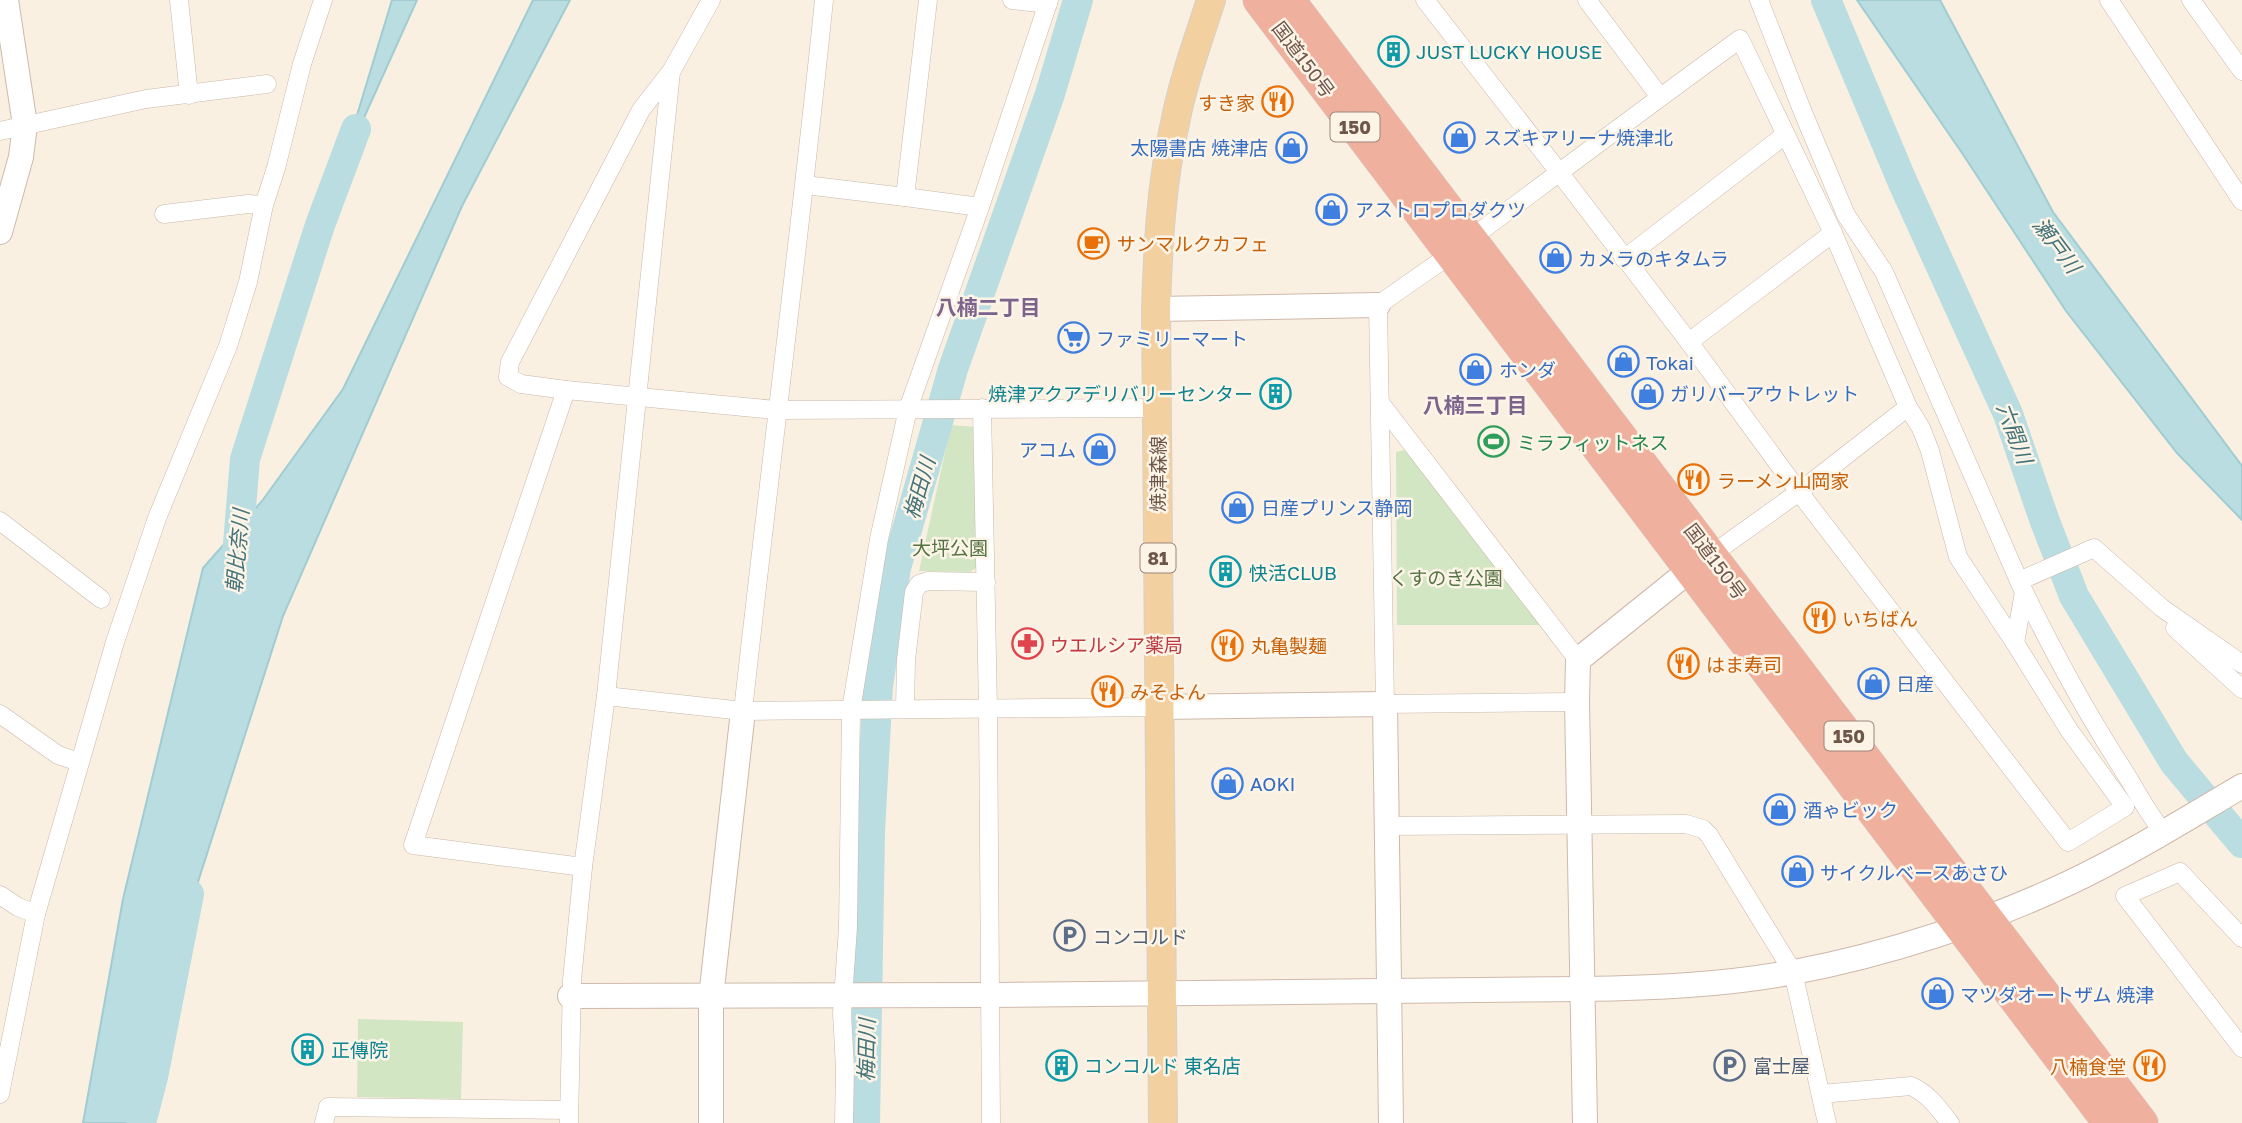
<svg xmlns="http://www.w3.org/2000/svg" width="2242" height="1123" viewBox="0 0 2242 1123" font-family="'Golos Text','Noto Sans JP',sans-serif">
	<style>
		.green { fill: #d2e6c3 }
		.water { fill: #b9dde1; stroke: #a0ccd2; stroke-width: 2 }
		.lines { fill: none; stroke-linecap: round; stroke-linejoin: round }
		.river { stroke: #b9dde1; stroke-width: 30 }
		.street-casing { stroke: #c9b7aa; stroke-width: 19 }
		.secondary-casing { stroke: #ceb9ab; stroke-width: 26 }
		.primary-casing { stroke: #d7d0cd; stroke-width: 30 }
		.highway-casing { stroke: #d7d0cd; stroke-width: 33 }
		.street { stroke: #fff; stroke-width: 18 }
		.secondary { stroke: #fff; stroke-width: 24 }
		.primary { stroke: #f3d0a0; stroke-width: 28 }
		.highway { stroke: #efb09e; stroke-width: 32 }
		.labels { text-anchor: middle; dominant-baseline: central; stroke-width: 5; stroke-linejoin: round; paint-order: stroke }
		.shield { fill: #fdf4e8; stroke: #9a857a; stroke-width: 2 }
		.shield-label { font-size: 18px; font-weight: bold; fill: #6f564b }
		.culture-label { font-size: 19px; fill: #0d838f; stroke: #fdf4e8; text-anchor: start }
		.street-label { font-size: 19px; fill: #6f564b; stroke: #fdf4e8 }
		.food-label { font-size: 19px; fill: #c56008; stroke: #fdf4e8; text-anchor: start }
		.shop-label { font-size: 19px; fill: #366cbe; stroke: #fdf4e8; text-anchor: start }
		.leisure-label { font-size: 19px; fill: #27864d; stroke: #fdf4e8; text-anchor: start }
		.park-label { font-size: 19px; fill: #547444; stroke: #fdf4e8 }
		.health-label { font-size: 19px; fill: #be3a42; stroke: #fdf4e8; text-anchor: start }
		.service-label { font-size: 19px; fill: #4e5e75; stroke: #fdf4e8; text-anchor: start }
		.water-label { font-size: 21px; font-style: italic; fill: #44737a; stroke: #fdf4e8 }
		.neighbourhood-label { font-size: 21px; font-weight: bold; fill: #7c638c; stroke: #fdf4e8 }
	</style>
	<rect width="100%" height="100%" fill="#faf0e2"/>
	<g class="green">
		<path d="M951 425 977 427 976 568 970 572 919 571Z"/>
		<path d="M1409 449 1544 625H1397L1396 452Z"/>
		<path d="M358 1019 463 1022 461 1099 357 1097Z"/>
	</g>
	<g class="water">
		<path d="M392 0H417L340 171Z"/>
		<path d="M533 0H570L462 206 283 616 182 932 142 1123H83L123 899 203 568 262 501 343 389Z"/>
		<path d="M1857 0H1940L2053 212 2242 466V520L2177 453 2066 311 1962 153Z"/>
	</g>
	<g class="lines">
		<g class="river">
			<path d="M1826 0 1903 183 2008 414 2044 519 2074 596 2174 762 2242 843"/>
			<path d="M236 568 245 459 320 225 356 129"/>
			<path d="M141 1123 153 1077 189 894"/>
			<path d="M865 1123 870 831 878 686 896 568 953 369 1050 94 1078 0"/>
		</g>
		<defs>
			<g id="street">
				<path d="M179 0 189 95"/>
				<path d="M711 0 672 70 641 110 510 362 508 377 521 384 566 390 776 410 1157 408"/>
				<path d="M1012 0 1048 4"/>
				<path d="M1425 0 1559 172 1689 342 1799 492 2068 842 2125 807 2069 730 2015 643 1958 557 1930 451 1921 428 1908 407 1833 233 1740 39C1649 105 1560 172 1470 239"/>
				<path d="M1587 0 1660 97"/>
				<path d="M1759 0 1802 110 1846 215 1884 272 2019 581"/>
				<path d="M2109 0 2242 201"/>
				<path d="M2191 0 2242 71"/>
				<path d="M0 131 146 99 267 84"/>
				<path d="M805 185 905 197 928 0"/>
				<path d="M905 197 980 207"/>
				<path d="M164 214 248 204 264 205"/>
				<path d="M1451 254 1378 305 1385 704 1577 702"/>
				<path d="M1624 259 1785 135"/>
				<path d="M1689 342 1833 233"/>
				<path d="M566 390 413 845 583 867"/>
				<path d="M1381 404 1578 660"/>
				<path d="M982 408 988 709 991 1123"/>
				<path d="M0 521 101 599"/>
				<path d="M1704 560 1799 492 1908 407"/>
				<path d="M2024 592C2054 653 2085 711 2122 768 2136 790 2147 812 2163 832"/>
				<path d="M2175 628 2242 689"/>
				<path d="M2015 643 2024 592 2019 581 2094 548 2162 608 2242 664"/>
				<path d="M606 696 743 711 1159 707"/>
				<path d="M905 709 906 660 914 592 919 584 928 581 986 582"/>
				<path d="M743 711C769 474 800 237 824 0"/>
				<path d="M0 714 58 755 79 762"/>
				<path d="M1388 826 1686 824 1703 829 1709 835 1793 972 1827 1123"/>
				<path d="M0 895 18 907 36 914"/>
				<path d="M2242 938 2180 872 2125 896 2242 1048"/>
				<path d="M0 1094 36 914 115 642 157 518 228 346 248 282 264 205 276 168 302 64 323 0"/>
				<path d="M1821 1094 1911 1086C1929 1094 1938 1108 1950 1123"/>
				<path d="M324 1123 328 1107 569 1110"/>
				<path d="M569 1123 572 980 583 867 606 696 671 72"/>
				<path d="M844 1123 845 1068 842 1013 848 927 851 710 879 539 908 409 980 207 1049 0"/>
			</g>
			<g id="secondary">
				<path d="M0 232 21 157 25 125 6 0"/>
				<path d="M1156 309 1378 305"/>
				<path d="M1159 707 1385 704 1391 1123"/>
				<path d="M570 996 989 995 1583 989C1653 988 1724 985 1794 972 1885 955 1987 922 2071 882 2130 854 2186 819 2242 786"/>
				<path d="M711 1123V997L743 711"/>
				<path d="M1585 1123 1577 702 1578 660 1690 570"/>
			</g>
			<path id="primary" d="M1163 1123 1156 309C1158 246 1161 184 1175 123 1183 81 1198 41 1211 0"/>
			<g id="highway">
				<path d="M1259 0 2109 1123"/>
				<path d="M1289 0 2142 1123"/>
			</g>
		</defs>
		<use href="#street" class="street-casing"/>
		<use href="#secondary" class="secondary-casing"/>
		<use href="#primary" class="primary-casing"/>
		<use href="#highway" class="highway-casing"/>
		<use href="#street" class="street"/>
		<use href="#secondary" class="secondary"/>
		<use href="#primary" class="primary"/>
		<use href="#highway" class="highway"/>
	</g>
	<defs>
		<symbol id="building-ring" viewBox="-11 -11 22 22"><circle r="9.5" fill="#fdf4e8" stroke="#0f9aa8" stroke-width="1.5"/><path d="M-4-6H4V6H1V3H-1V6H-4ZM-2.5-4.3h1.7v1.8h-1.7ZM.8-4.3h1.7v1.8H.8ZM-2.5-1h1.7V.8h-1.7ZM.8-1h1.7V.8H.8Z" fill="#0f9aa8"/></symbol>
		<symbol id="restaurant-ring" viewBox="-11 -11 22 22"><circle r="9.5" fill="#fdf4e8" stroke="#e8710a" stroke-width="1.5"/><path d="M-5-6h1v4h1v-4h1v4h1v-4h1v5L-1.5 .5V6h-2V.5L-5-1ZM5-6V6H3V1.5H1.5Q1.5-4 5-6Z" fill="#e8710a"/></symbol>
		<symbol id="shop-ring" viewBox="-11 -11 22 22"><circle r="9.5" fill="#fdf4e8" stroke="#3f7fe0" stroke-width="1.5"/><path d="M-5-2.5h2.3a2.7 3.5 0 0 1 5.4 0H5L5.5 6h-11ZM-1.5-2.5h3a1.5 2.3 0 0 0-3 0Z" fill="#3f7fe0"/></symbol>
		<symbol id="cafe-ring" viewBox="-11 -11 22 22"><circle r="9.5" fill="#fdf4e8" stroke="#e8710a" stroke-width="1.5"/><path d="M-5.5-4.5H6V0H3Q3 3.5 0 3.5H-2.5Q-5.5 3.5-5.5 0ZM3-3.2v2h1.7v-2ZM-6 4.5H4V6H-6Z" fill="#e8710a"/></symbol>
		<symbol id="supermarket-ring" viewBox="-11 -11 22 22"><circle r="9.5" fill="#fdf4e8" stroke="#3f7fe0" stroke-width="1.5"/><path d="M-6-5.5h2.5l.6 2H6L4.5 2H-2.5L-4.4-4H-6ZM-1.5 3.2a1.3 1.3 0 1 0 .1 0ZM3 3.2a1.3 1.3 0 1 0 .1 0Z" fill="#3f7fe0"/></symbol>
		<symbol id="stadium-ring" viewBox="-11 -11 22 22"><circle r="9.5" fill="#fdf4e8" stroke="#2e9e5b" stroke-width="1.5"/><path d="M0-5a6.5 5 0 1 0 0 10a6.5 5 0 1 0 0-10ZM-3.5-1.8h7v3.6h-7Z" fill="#2e9e5b"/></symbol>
		<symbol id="pharmacy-ring" viewBox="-11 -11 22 22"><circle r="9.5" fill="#fdf4e8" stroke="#e0444e" stroke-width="1.5"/><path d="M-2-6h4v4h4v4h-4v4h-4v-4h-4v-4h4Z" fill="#e0444e"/></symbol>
		<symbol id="parking-ring" viewBox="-11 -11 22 22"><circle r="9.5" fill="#fdf4e8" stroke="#5c6f8a" stroke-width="1.5"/><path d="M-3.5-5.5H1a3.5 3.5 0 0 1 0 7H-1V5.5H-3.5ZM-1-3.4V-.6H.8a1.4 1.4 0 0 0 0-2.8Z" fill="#5c6f8a"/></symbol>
	</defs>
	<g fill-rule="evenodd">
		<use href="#building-ring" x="1376" y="34" width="35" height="35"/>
		<use href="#restaurant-ring" x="1260" y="84" width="35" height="35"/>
		<use href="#shop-ring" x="1442" y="120" width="35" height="35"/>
		<use href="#shop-ring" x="1274" y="130" width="35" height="35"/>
		<use href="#shop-ring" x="1314" y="192" width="35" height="35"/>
		<use href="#cafe-ring" x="1076" y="226" width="35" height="35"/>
		<use href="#shop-ring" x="1538" y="240" width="35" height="35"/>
		<use href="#supermarket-ring" x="1056" y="320" width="35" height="35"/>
		<use href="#shop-ring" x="1606" y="344" width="35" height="35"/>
		<use href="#shop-ring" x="1458" y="352" width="35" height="35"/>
		<use href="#building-ring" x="1258" y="376" width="35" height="35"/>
		<use href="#shop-ring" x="1630" y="376" width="35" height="35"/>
		<use href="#stadium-ring" x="1476" y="424" width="35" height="35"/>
		<use href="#shop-ring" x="1082" y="432" width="35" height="35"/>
		<use href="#restaurant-ring" x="1676" y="462" width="35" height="35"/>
		<use href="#shop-ring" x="1220" y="490" width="35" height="35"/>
		<use href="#building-ring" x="1208" y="554" width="35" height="35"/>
		<use href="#restaurant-ring" x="1802" y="600" width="35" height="35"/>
		<use href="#pharmacy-ring" x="1010" y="626" width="35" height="35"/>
		<use href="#restaurant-ring" x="1210" y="628" width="35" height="35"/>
		<use href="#restaurant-ring" x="1666" y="646" width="35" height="35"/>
		<use href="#shop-ring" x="1856" y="666" width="35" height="35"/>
		<use href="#restaurant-ring" x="1090" y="674" width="35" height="35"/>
		<use href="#shop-ring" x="1210" y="766" width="35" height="35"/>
		<use href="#shop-ring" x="1762" y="792" width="35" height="35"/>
		<use href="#shop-ring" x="1780" y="854" width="35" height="35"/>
		<use href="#parking-ring" x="1052" y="918" width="35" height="35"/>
		<use href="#shop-ring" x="1920" y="976" width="35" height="35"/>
		<use href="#building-ring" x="290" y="1032" width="35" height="35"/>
		<use href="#building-ring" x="1044" y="1048" width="35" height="35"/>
		<use href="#parking-ring" x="1712" y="1048" width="35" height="35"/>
		<use href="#restaurant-ring" x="2132" y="1048" width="35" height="35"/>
	</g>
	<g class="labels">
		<g class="shield">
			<rect x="1330.5" y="112.5" width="49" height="29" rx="5"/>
			<rect x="1140.5" y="543.5" width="35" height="29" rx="5"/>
			<rect x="1824.5" y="721.5" width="49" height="29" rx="5"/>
		</g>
		<g class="shield-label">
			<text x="1355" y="127">150</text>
			<text x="1158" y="558">81</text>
			<text x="1849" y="736">150</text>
		</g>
		<g class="culture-label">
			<text x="1416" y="51">JUST LUCKY HOUSE</text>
			<text x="1253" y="393" text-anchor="end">焼津アクアデリバリーセンター</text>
			<text x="1249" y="572">快活CLUB</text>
			<text x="331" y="1049">正傳院</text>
			<text x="1084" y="1065">コンコルド 東名店</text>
		</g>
		<g class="street-label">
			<text transform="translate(1304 59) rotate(53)">国道150号</text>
			<text transform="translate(1157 474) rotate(-90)">焼津森線</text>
			<text transform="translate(1716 561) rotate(53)">国道150号</text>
		</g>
		<g class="food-label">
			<text x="1255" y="102" text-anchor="end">すき家</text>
			<text x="1117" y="243">サンマルクカフェ</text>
			<text x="1717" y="480">ラーメン山岡家</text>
			<text x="1842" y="618">いちばん</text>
			<text x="1251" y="645">丸亀製麺</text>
			<text x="1706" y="664">はま寿司</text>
			<text x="1130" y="691">みそよん</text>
			<text x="2126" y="1066" text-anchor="end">八楠食堂</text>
		</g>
		<g class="shop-label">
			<text x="1483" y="137">スズキアリーナ焼津北</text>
			<text x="1268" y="147" text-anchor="end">太陽書店 焼津店</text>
			<text x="1355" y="209">アストロプロダクツ</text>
			<text x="1578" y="258">カメラのキタムラ</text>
			<text x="1096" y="338">ファミリーマート</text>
			<text x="1646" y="362">Tokai</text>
			<text x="1499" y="369">ホンダ</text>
			<text x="1670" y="393">ガリバーアウトレット</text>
			<text x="1076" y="449" text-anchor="end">アコム</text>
			<text x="1261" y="507">日産プリンス静岡</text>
			<text x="1896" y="683">日産</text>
			<text x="1250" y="783">AOKI</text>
			<text x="1803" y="809">酒ゃビック</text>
			<text x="1820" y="872">サイクルベースあさひ</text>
			<text x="1960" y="994">マツダオートザム 焼津</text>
		</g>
		<g class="leisure-label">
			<text x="1517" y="442">ミラフィットネス</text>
		</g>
		<g class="park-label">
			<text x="950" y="547">大坪公園</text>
			<text x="1446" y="577">くすのき公園</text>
		</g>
		<g class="health-label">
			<text x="1050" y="644">ウエルシア薬局</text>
		</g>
		<g class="service-label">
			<text x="1093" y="936">コンコルド</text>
			<text x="1753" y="1065">富士屋</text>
		</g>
		<g class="water-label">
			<text transform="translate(2057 245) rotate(53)">瀬戸川</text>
			<text transform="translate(2015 433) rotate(69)">六間川</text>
			<text transform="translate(919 488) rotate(-74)">梅田川</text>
			<text transform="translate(237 551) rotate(-85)">朝比奈川</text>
			<text transform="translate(866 1050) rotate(-89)">梅田川</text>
		</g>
		<g class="neighbourhood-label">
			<text x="988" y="307">八楠二丁目</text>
			<text x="1475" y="405">八楠三丁目</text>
		</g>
	</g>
</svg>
